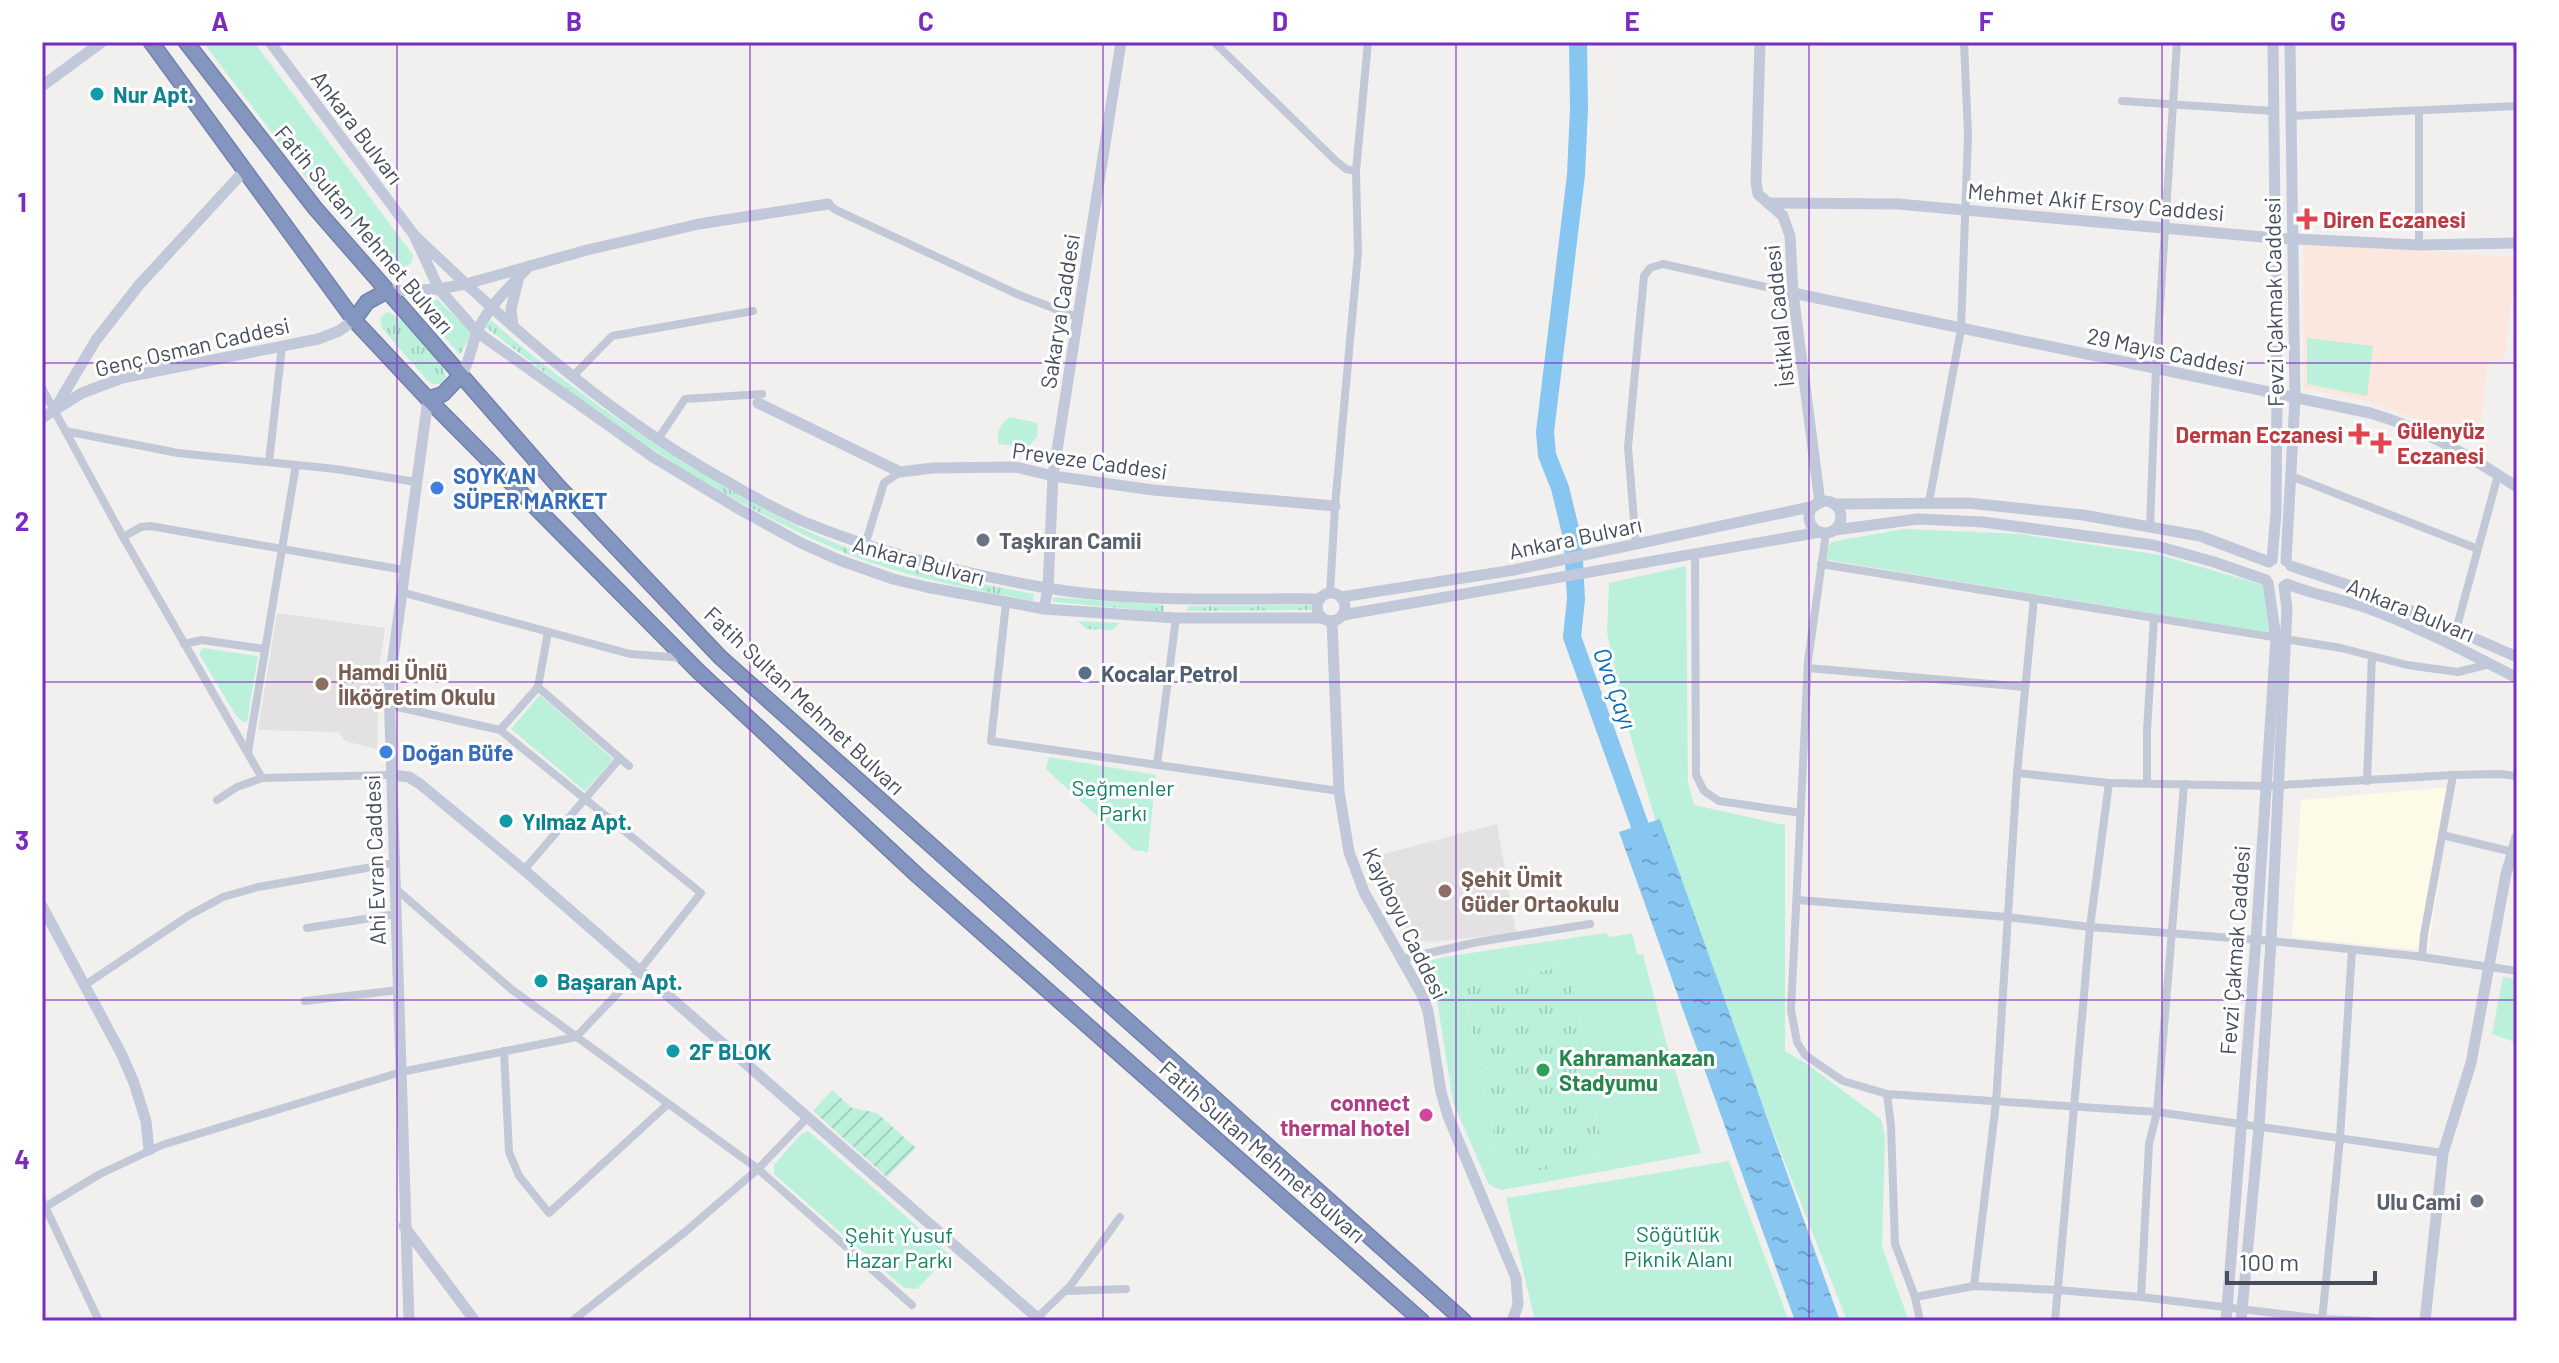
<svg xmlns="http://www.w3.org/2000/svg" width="2559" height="1363" viewBox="0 0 2559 1363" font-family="Barlow,sans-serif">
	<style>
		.commercial { fill: #fdfbe8 }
		.education { fill: #e3e1e1 }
		.medical { fill: #fce7df }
		.grass { fill: url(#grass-tufts) }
		.park { fill: #bbf1db; fill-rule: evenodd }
		.garden { fill: url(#garden-furrows) }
		.water { fill: url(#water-ripples) }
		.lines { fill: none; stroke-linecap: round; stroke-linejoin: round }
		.river { stroke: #87c6f0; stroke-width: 18 }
		.highway-casing { stroke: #7081ac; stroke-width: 17 }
		.street { stroke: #c2c8d5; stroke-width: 8 }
		.secondary { stroke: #c1c8d9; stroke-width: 11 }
		.highway { stroke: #8496c0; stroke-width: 14 }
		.grid { fill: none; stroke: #7b2cbf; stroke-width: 2; stroke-opacity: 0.55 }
		.culture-dot { fill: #0f9aa8; stroke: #fff; stroke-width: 3 }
		.health-dot { fill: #e0444e; stroke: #fff; stroke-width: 3 }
		.shop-dot { fill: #3f7fe0; stroke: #fff; stroke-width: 3 }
		.worship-dot { fill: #6b7280; stroke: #fff; stroke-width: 3 }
		.service-dot { fill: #5c6f8a; stroke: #fff; stroke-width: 3 }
		.education-dot { fill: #8d6e63; stroke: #fff; stroke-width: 3 }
		.leisure-dot { fill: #2e9e5b; stroke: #fff; stroke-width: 3 }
		.hotel-dot { fill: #d1479c; stroke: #fff; stroke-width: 3 }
		.labels { text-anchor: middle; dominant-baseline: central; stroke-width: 6; stroke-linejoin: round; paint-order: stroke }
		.culture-label { font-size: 22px; font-weight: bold; fill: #0d838f; stroke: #fff; text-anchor: start }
		.street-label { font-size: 22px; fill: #464e5d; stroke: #fff }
		.health-label { font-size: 22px; font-weight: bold; fill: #be3a42; stroke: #fff; text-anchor: start }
		.shop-label { font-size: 22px; font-weight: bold; fill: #366cbe; stroke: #fff; text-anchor: start }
		.worship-label { font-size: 22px; font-weight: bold; fill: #5b616d; stroke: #fff; text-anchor: start }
		.education-label { font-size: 22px; font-weight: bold; fill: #785e54; stroke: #fff; text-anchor: start }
		.service-label { font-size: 22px; font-weight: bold; fill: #4e5e75; stroke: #fff; text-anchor: start }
		.park-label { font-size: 22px; fill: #138361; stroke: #fff }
		.leisure-label { font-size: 22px; font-weight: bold; fill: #27864d; stroke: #fff; text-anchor: start }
		.hotel-label { font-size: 22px; font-weight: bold; fill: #b23c85; stroke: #fff; text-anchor: end }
		.water-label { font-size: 24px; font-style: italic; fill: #066cb1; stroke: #fff }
		.neatline { fill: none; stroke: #7b2cbf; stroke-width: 3 }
		.grid-label { font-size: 26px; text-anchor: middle; font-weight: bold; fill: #7b2cbf }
	</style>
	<defs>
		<pattern id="grass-tufts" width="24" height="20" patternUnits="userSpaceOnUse" patternTransform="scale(2)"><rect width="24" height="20" fill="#bbf1db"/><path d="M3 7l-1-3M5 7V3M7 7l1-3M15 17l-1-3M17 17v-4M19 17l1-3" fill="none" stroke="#a2d0be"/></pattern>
		<pattern id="garden-furrows" width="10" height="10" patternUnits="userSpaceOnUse" patternTransform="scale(2)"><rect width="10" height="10" fill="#bbf1db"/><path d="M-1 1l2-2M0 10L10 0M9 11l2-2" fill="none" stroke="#a2d0be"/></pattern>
		<pattern id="water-ripples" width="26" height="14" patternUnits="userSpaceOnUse" patternTransform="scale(2)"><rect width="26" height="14" fill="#87c6f0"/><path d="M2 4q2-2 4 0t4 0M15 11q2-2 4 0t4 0" fill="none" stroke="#70a3c6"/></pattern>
	</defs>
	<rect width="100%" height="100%" fill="#f2efef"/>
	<path class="commercial" d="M2452 787 2428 951 2292 937 2301 800Z"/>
	<g class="education">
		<path d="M277 613 385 628 379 668 377 749 345 741 338 732 258 730Z"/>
		<path d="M1497 824 1516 933 1431 942 1418 940 1411 935 1401 923 1365 859Z"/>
	</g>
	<path class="medical" d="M2303 244 2516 257 2504 361 2487 363 2480 432 2462 439 2441 428 2375 403 2304 388Z"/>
	<g class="grass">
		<path d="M438 300 470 331 471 334 460 355 414 301Z"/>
		<path d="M388 312C406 319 442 359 446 377L441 384H432L427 380 386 333 381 326 380 318Z"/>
		<path d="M491 320C558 380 631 430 708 477 759 507 811 536 867 555 921 573 978 583 1034 594L1033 601C972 589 908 578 850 555 764 520 682 471 607 418 565 389 526 357 485 327Z"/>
		<path d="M1053 597 1164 605V612L1053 602Z"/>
		<path d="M1311 605V610L1187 611 1188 606Z"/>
		<path d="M1078 621 1120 623 1112 630 1086 629Z"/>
		<path d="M1569 965 1602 1144C1600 1151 1597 1154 1591 1157 1579 1164 1522 1177 1510 1171 1502 1168 1499 1159 1497 1151L1463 987Z"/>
	</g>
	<g class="park">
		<path d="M203 42H254L413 255C412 265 409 266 399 268L381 253 307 179Z"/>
		<path d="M2307 338 2373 346 2367 396 2307 384Z"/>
		<path d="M1010 417 1038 423 1037 437 1027 448 999 444C995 435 1001 422 1010 417Z"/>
		<path d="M1904 529 2021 534 2160 555 2263 585 2271 633 1828 560 1821 563 1831 542Z"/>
		<path d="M1686 566 1688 783 1694 805 1785 825V1051L1807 1064 1881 1119 1885 1136 1882 1247 1909 1321H1847L1712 976 1659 832 1624 715 1607 632 1609 583Z"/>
		<path d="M203 648 258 656 247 722H243L235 714 199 654Z"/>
		<path d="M540 695 613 759 585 791 511 729Z"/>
		<path d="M1049 757 1156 775 1148 852 1134 850 1046 769Z"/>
		<path d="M1605 933 1611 937 1632 933 1637 954 1643 955 1667 1045 1701 1153 1502 1190 1493 1187 1488 1183 1453 1102 1437 1000 1421 963 1444 957ZM1569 965 1602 1144C1600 1150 1597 1154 1591 1157 1578 1164 1522 1177 1510 1171 1502 1168 1499 1159 1497 1151L1463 988Z"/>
		<path d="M2503 977 2517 979V1043L2492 1034Z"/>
		<path d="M808 1131 950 1255 917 1289 904 1288 774 1174V1165L800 1135Z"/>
		<path d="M1729 1161 1789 1321H1535L1506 1198Z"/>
	</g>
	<path class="garden" d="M832 1090 852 1108 877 1113 916 1148 887 1177 813 1111Z"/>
	<path class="water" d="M1660 819 1840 1321H1795L1619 832Z"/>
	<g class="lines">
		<path class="river" d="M1578 42 1579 108 1576 175 1545 432 1547 455 1560 488 1573 541 1576 599 1572 637 1648 848"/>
		<defs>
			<g id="highway">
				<path d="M151 42 354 320 428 399 698 671 918 876 1422 1321"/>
				<path d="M186 42 315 208 558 486 720 657 1464 1321"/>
				<path d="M354 320 367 302 387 291"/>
				<path d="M428 399 443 394 461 375"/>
			</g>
		</defs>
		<use href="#highway" class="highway-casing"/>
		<g class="street">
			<path d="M1214 42 1335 160 1346 169 1356 171"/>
			<path d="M2514 42 2517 48"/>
			<path d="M2122 101 2273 111"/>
			<path d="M2419 112V245"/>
			<path d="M2290 116 2517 106"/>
			<path d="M828 204 836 210 1017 294 1079 318"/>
			<path d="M572 377 612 336 753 311"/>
			<path d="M42 388 123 537 262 778"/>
			<path d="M65 431 178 453 336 469 416 482"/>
			<path d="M658 439 685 399 762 394"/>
			<path d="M269 462 282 346"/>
			<path d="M2291 476 2478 549"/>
			<path d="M1929 502 1961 329 1968 135 1964 42"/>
			<path d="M2150 527 2156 368 2177 42"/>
			<path d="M1826 533 1808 661 1791 1010 1797 1042 1805 1055 1843 1081 1887 1094 2157 1112 2443 1153"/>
			<path d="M123 537 141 527 150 526 404 570"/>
			<path d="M865 545 884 483 900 472"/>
			<path d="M1636 545 1628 447 1644 276 1650 268 1663 264 1793 293"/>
			<path d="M1695 553 1696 775 1704 791 1719 801 1801 813"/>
			<path d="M1821 564 2341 648 2407 665 2458 672 2490 664"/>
			<path d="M401 592 630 654 684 658"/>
			<path d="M1330 593 1335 506 1358 253 1356 171 1368 42"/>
			<path d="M1006 603 991 741 1339 791"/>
			<path d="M2456 630 2498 475"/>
			<path d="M184 644 202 640 265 649"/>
			<path d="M1808 668 2025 687"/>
			<path d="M538 687 629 766"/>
			<path d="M500 730 538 687 548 632"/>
			<path d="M248 752 296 465"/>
			<path d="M1157 765 1176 618"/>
			<path d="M2017 773 2109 783 2266 786 2453 775 2500 774 2517 776"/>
			<path d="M2367 781 2372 656"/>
			<path d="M2147 783V730L2154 618"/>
			<path d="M217 800 237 787 262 778 392 775"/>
			<path d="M2442 835 2513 852"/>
			<path d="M524 870 620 758"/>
			<path d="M396 889 511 989 758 1169 912 1305"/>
			<path d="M1798 900 2007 917 2090 927 2271 941 2415 956 2517 971"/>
			<path d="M307 928 397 914"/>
			<path d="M2422 957 2424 935 2453 775"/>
			<path d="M1402 959 1478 942 1590 924"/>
			<path d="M85 985 188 916 223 897 258 887 395 863"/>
			<path d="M305 1001 399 990"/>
			<path d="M504 1051 509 1152 519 1176 549 1213 668 1104"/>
			<path d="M1887 1094 1891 1126 1895 1244 1915 1297 1920 1321"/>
			<path d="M42 1200 99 1321"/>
			<path d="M45 1207 100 1174 162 1145 401 1072 576 1037 639 971 701 893 500 730 389 705"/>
			<path d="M1974 1286 1996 1103 2017 773 2034 598"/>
			<path d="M1066 1291 1126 1289"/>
			<path d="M1915 1297 1974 1286 2058 1290 2141 1297 2323 1319 2372 1321"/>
			<path d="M2141 1297 2149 1144 2157 1112 2184 784"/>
			<path d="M1037 1318 1071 1285 1120 1217"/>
			<path d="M572 1321 685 1232 758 1169 807 1118"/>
			<path d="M2055 1321 2090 927 2109 783"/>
			<path d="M2322 1321 2340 1138 2352 950"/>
		</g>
		<g class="secondary">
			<path d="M270 42 414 235 466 284 587 250 699 224 828 204"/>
			<path d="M1760 42 1756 182 1758 194 1783 216 1790 236 1793 293 1820 503"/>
			<path d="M42 86 102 42"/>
			<path d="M1768 203 1898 204 2274 238 2419 245 2517 243"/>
			<path d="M414 235 439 289 477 332 653 457 739 509 801 543 839 560 893 579 926 587 1044 609 1176 618H1321"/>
			<path d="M387 291 439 289 466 284C546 358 630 427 726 481 752 496 779 512 807 523 883 554 966 574 1047 588 1136 603 1230 598 1320 599"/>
			<path d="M1793 293 2370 413C2423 428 2471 457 2517 487"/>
			<path d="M513 326 511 309 518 281"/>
			<path d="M461 375C470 362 471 347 477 332 488 306 511 286 529 266"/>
			<path d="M758 403 900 472 933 468 1016 467 1053 476 1153 490 1335 506"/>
			<path d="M56 407 96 340 139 285 246 169"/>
			<path d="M42 418 82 393 122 378 318 339 339 331 354 320"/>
			<circle cx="1825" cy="517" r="16"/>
			<path d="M1834 504 1968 503 2083 515 2200 536 2269 562"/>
			<path d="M1835 530 1918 519 1983 522 2153 545 2214 562 2266 580"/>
			<path d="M2272 560 2276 513 2277 396 2273 42"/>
			<path d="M2286 561 2295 399 2290 42"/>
			<path d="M2291 566 2366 591 2517 657"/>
			<path d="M2287 584C2314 595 2343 599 2370 609 2421 628 2469 653 2517 678"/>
			<circle cx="1331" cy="607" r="14"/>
			<path d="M1341 597 1514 570 1815 506"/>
			<path d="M1044 609 1048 588 1053 476 1121 42"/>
			<path d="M1343 615 1820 532"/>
			<path d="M1332 621 1339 791 1349 852 1364 892 1422 995 1428 1011 1441 1092 1448 1116 1516 1278 1518 1305 1512 1321"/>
			<path d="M392 775 409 777 420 784 524 870 1041 1321"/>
			<path d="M42 906 122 1055 134 1083 146 1121 149 1150"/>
			<path d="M404 1226 475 1321"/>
			<path d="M409 1321 389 688 428 399"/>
			<path d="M2226 1321 2256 940 2276 638 2268 583"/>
			<path d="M2241 1321 2259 1127 2271 941 2287 608 2284 586"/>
			<path d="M2425 1321 2443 1153 2471 1063 2506 874 2517 837"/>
		</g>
		<use href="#highway" class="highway"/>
	</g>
	<path class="grid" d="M397 42V1321M750 42V1321M1103 42V1321M1456 42V1321M1809 42V1321M2162 42V1321M42 363H2517M42 682H2517M42 1000H2517"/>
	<g class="culture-dot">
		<circle cx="97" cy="94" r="8"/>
		<circle cx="506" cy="821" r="8"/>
		<circle cx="541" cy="981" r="8"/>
		<circle cx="673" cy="1051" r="8"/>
	</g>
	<g class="health-dot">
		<path d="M2303 207h8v8h8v8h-8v8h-8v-8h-8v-8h8z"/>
		<path d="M2355 422h8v8h8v8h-8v8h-8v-8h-8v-8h8z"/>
		<path d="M2377 431h8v8h8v8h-8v8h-8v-8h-8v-8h8z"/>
	</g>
	<g class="shop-dot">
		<circle cx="437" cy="488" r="8"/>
		<circle cx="386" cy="752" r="8"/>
	</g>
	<g class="worship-dot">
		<circle cx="983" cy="540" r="8"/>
		<circle cx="2477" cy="1201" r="8"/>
	</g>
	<circle class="service-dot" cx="1085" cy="673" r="8"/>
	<g class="education-dot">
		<circle cx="322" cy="684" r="8"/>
		<circle cx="1445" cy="891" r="8"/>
	</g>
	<circle class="leisure-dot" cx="1543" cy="1070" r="8"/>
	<circle class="hotel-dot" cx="1426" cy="1115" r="8"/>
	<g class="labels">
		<g class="culture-label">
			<text x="113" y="94">Nur Apt.</text>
			<text x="522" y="821">Yılmaz Apt.</text>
			<text x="557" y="981">Başaran Apt.</text>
			<text x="689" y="1051">2F BLOK</text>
		</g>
		<g class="street-label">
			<text transform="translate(358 127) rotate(53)">Ankara Bulvarı</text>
			<text transform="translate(2096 201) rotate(5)">Mehmet Akif Ersoy Caddesi</text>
			<text transform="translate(365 229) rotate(50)">Fatih Sultan Mehmet Bulvarı</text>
			<text transform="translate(2273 302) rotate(-91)">Fevzi Çakmak Caddesi</text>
			<text transform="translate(1059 311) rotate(-81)">Sakarya Caddesi</text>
			<text transform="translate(1778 316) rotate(-96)">İstiklal Caddesi</text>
			<text transform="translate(192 346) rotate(-13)">Genç Osman Caddesi</text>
			<text transform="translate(2166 351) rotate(12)">29 Mayıs Caddesi</text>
			<text transform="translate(1090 460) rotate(8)">Preveze Caddesi</text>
			<text transform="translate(1575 537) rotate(-12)">Ankara Bulvarı</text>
			<text transform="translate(919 560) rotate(15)">Ankara Bulvarı</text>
			<text transform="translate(2411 609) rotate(22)">Ankara Bulvarı</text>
			<text transform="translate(805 700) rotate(43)">Fatih Sultan Mehmet Bulvarı</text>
			<text transform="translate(374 860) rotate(-92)">Ahi Evran Caddesi</text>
			<text transform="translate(1406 923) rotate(64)">Kayıboyu Caddesi</text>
			<text transform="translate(2234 950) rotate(-86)">Fevzi Çakmak Caddesi</text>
			<text transform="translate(1263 1151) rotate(41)">Fatih Sultan Mehmet Bulvarı</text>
		</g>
		<g class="health-label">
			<text x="2323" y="219">Diren Eczanesi</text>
			<text x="2397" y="430">Gülenyüz<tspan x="2397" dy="25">Eczanesi</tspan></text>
			<text x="2343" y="434" text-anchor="end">Derman Eczanesi</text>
		</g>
		<g class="shop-label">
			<text x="453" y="475">SOYKAN<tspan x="453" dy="25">SÜPER MARKET</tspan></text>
			<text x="402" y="752">Doğan Büfe</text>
		</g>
		<g class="worship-label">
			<text x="999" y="540">Taşkıran Camii</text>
			<text x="2461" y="1201" text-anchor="end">Ulu Cami</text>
		</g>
		<g class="education-label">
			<text x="338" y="671">Hamdi Ünlü<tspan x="338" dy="25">İlköğretim Okulu</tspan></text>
			<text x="1461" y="878">Şehit Ümit<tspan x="1461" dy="25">Güder Ortaokulu</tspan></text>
		</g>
		<g class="service-label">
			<text x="1101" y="673">Kocalar Petrol</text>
		</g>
		<g class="park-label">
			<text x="1123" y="787">Seğmenler<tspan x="1123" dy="25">Parkı</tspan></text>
			<text x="1678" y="1233">Söğütlük<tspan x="1678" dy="25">Piknik Alanı</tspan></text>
			<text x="899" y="1234">Şehit Yusuf<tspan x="899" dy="25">Hazar Parkı</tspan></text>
		</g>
		<g class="leisure-label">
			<text x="1559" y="1057">Kahramankazan<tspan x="1559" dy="25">Stadyumu</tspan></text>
		</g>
		<g class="hotel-label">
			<text x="1410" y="1102">connect<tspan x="1410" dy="25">thermal hotel</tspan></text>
		</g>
		<g class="water-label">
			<text transform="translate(1616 688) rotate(70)">Ova Çayı</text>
		</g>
	</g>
	<rect width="2559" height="1363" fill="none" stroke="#ffffff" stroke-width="88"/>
	<path d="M2227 1271v12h148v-12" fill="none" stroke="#464e5d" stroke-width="4"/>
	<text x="2239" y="1271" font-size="24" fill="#464e5d" stroke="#ffffff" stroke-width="6" paint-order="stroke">100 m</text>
	<rect x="44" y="44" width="2471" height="1275" class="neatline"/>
	<g class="grid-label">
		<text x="220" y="31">A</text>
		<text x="574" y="31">B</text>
		<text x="926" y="31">C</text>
		<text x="1280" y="31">D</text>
		<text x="1632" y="31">E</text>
		<text x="1986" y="31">F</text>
		<text x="2338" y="31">G</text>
		<text x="22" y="212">1</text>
		<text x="22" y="531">2</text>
		<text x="22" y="850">3</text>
		<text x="22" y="1169">4</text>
	</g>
</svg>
